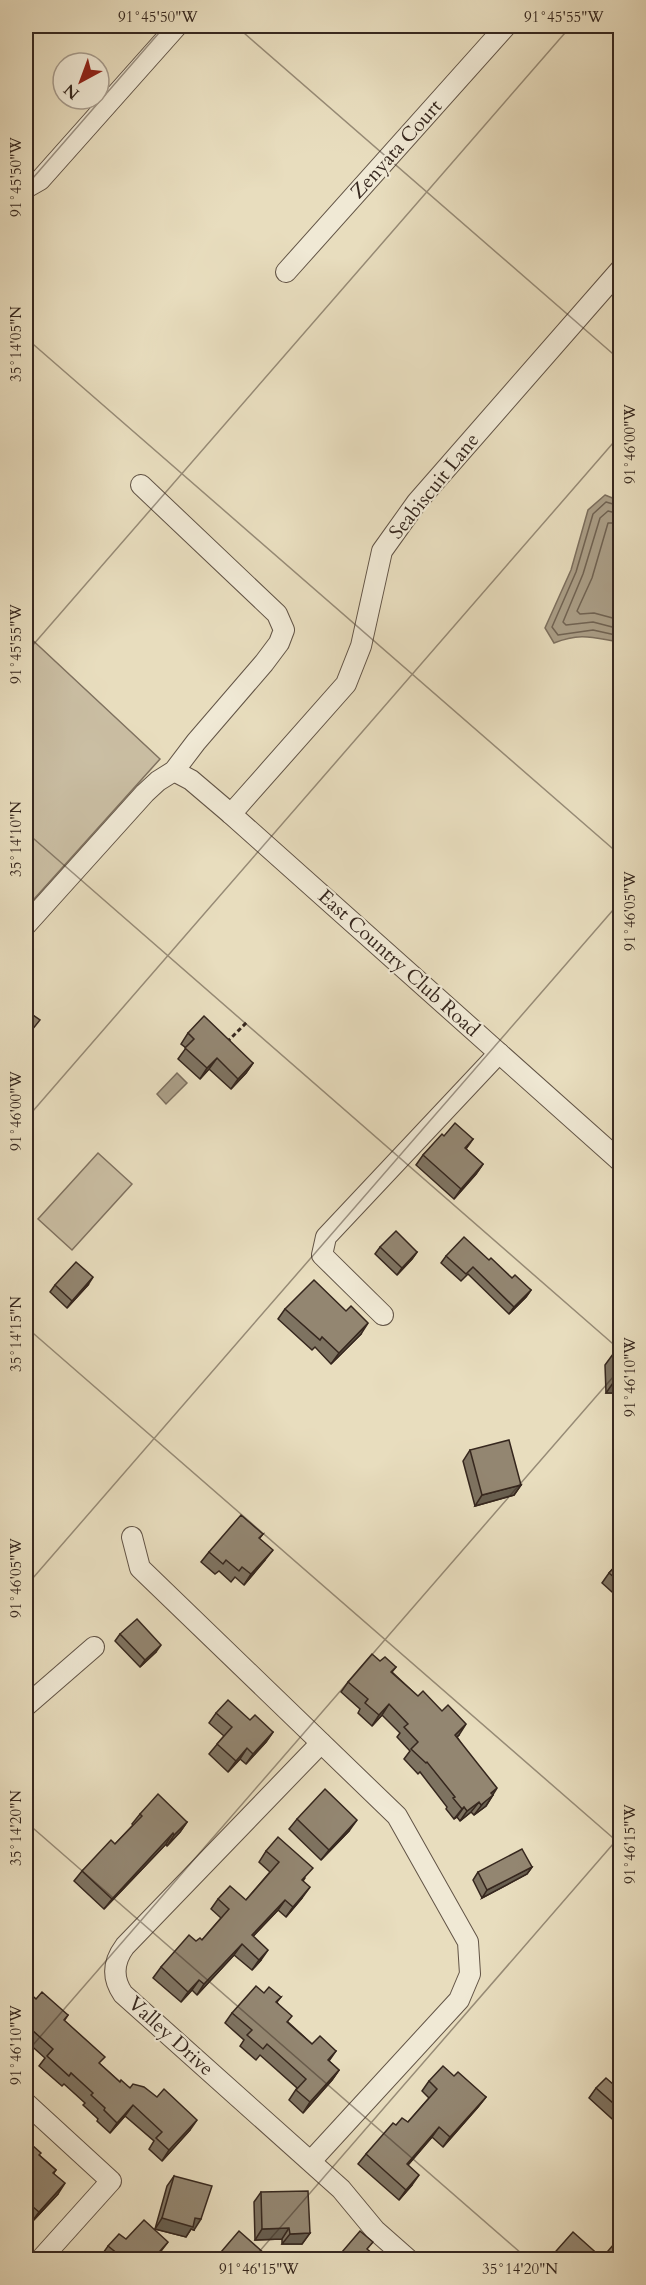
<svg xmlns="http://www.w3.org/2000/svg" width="646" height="2285" viewBox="0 0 646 2285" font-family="Cardo,serif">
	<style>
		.green { fill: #cabea3; stroke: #807260; stroke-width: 1.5 }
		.water { fill: #ab9f88; stroke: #7c6f5e; stroke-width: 1.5 }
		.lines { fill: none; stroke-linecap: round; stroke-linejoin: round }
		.shore { stroke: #706353; stroke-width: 1.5 }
		.minor-casing { stroke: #625446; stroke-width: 22 }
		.path { stroke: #36271e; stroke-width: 3; stroke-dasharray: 4.5 3; stroke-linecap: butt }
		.minor { stroke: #f0e9d5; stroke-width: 20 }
		.wall { fill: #7e7361; stroke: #36271e; stroke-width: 1.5 }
		.shaded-wall { fill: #675e4f; stroke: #36271e; stroke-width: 1.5 }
		.building { fill: #938671; stroke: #36271e; stroke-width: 1.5 }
		.ticks { fill: none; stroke: #36271e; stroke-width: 1.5; stroke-opacity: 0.45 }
		.labels { text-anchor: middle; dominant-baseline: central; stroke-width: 4.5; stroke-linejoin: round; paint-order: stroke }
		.street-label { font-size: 20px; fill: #36271e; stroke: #f0e9d5 }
		.neatline { fill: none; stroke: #36271e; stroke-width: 2 }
		.ticks-label { font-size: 15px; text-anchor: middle; fill: #36271e }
	</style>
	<rect width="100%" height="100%" fill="#e8ddbe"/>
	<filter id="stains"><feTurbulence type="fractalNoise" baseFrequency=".00333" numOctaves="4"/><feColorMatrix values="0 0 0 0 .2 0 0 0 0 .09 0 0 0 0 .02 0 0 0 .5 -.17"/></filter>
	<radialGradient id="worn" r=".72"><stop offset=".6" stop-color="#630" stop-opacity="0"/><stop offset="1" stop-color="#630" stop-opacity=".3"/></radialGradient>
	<g class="green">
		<path d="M26 634 160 759 26 908Z"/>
		<path d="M98 1153 132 1184 72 1250 38 1219Z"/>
	</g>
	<g class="water">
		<path d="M605 495 620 501V642C594 638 581 632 554 643L545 628 571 570 588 510Z"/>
		<path d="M177 1073 187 1083 166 1104 157 1094Z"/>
	</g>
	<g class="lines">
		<g class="shore">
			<path d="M620 506 606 502 593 514 576 572 552 627 558 635 593 630 620 636"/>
			<path d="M620 514 608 511 600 518 583 574 563 622 566 625 593 622 620 629"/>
			<path d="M620 523H608L592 578 577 611 580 614 594 613 620 620"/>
		</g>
		<defs>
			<g id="minor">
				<path d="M26 188 40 180 177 26"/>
				<path d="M286 272 506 26"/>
				<path d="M174 771 191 780 231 814 620 1161"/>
				<path d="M231 814 346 684 361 646 382 551 417 502 620 270"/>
				<path d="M26 925 145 793 158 781 174 771 196 742 264 663 279 643 284 630 277 614 141 485"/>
				<path d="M383 1315 322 1255 326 1237 499 1053"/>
				<path d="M132 1537 140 1568 397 1816 468 1942 470 1974 459 2000 311 2161"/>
				<path d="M26 1706 94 1647"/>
				<path d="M321 1743 125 1946C113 1962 112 1978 123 1994L341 2189 375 2230 409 2260"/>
				<path d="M26 2103 111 2181 40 2260"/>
			</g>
		</defs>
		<use href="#minor" class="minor-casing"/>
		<path class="path" d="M227 1042 247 1022"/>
		<use href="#minor" class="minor"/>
	</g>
	<g class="wall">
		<path d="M188 1033 253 1063 246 1073 231 1089 209 1069 200 1079 178 1059 186 1048 181 1044Z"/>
		<path d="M444 1136 473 1139 466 1149 483 1164 476 1174 454 1199 416 1165 423 1155Z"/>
		<path d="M380 1247 417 1252 412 1259 397 1275 375 1254Z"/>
		<path d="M446 1256 489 1260 512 1278 531 1290 526 1297 509 1314 468 1274 461 1281 441 1263Z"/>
		<path d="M55 1285H88L67 1308 50 1292Z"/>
		<path d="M285 1309 361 1334 331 1364 315 1347 312 1350 278 1319Z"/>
		<path d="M613 1354 621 1393H606L605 1365Z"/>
		<path d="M470 1450 521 1485 514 1495 475 1506 463 1461Z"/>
		<path d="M263 1534 259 1539 265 1560 244 1585 235 1577 231 1582 219 1571 215 1574 201 1562 209 1552Z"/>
		<path d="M621 1560V1600L602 1583 609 1573Z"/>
		<path d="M120 1634 156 1652 140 1667 115 1641Z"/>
		<path d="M380 1661 396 1667 392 1672 459 1735 457 1737 493 1795 486 1806 474 1815 471 1812 460 1821 457 1817 454 1819 446 1809 447 1807 420 1772 418 1774 404 1759 410 1751 397 1737 400 1733 382 1715 372 1726 358 1713 360 1709 341 1692 348 1682Z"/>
		<path d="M216 1713 250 1720 273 1732 266 1742 246 1764 240 1759 228 1772 209 1754 224 1736 209 1723Z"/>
		<path d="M140 1814 187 1822 180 1832 167 1846 166 1844 104 1909 74 1881 82 1871 115 1844 133 1825 132 1824Z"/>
		<path d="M297 1819 349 1831 321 1860 289 1829Z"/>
		<path d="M266 1851 305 1878 303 1881 302 1898 286 1917 278 1910 253 1936 261 1960 252 1970 234 1955 197 1995 192 1990 181 2002 153 1978 161 1967 196 1941 202 1940 221 1918 211 1909 218 1899 246 1900 270 1872 259 1862Z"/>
		<path d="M532 1867 527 1874 482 1898 473 1880 478 1872Z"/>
		<path d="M26 1991 36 1999 68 2015 64 2021 100 2064 120 2082 130 2088 190 2130 162 2161 149 2149 154 2141 125 2116 110 2133 97 2121 98 2119 83 2105 85 2103 64 2084 62 2086 39 2066 45 2058 26 2041Z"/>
		<path d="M281 1997 277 2002 288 2022 312 2044 336 2051 329 2061 339 2070 332 2080 303 2113 289 2100 297 2088 260 2055 256 2060 240 2046 244 2040 225 2023 232 2013Z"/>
		<path d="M454 2076 486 2097 478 2107 443 2147 432 2137 408 2165 412 2185 399 2200 358 2164 366 2154 396 2125 408 2122 429 2098 422 2091 429 2081Z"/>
		<path d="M596 2088 621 2091V2127L589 2098Z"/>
		<path d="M26 2151 39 2155 56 2170 54 2173 58 2194 31 2223 26 2218Z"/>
		<path d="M174 2176 194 2230 191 2229 186 2237 155 2229 167 2186Z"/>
		<path d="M261 2192 310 2233 302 2244H282V2239L255 2240 254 2202Z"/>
		<path d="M126 2239 161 2253 155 2259H104L101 2256 108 2246Z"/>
	</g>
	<g class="shaded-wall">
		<path d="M217 1058 209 1069 200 1079 207 1068Z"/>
		<path d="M253 1063 246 1073 231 1089 238 1079Z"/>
		<path d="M483 1164 476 1174 454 1199 461 1189Z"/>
		<path d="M417 1252 412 1259 397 1275 402 1268Z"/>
		<path d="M93 1277 88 1285 67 1308 72 1301Z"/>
		<path d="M531 1290 526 1297 509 1314 514 1307Z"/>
		<path d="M368 1323 361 1334 331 1364 339 1353Z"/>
		<path d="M621 1382V1393H606L613 1383Z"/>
		<path d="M521 1485 514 1495 475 1506 482 1495Z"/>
		<path d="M273 1550 265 1560 244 1585 251 1574Z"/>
		<path d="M161 1645 156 1652 140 1667 145 1660Z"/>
		<path d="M389 1704 382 1715 372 1726 379 1715Z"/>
		<path d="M466 1724 459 1735 448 1745 455 1735Z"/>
		<path d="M273 1732 266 1742 246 1764 253 1754Z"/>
		<path d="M247 1748 240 1759 228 1772 236 1761Z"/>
		<path d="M497 1788 486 1806 474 1815 491 1793Z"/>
		<path d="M479 1802 471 1812 460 1821 467 1811Z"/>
		<path d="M464 1807 457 1817 454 1819 462 1809Z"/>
		<path d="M357 1820 349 1831 321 1860 329 1850Z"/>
		<path d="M187 1822 180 1832 167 1846 174 1835Z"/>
		<path d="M173 1833 166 1844 104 1909 112 1899Z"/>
		<path d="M532 1867 527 1874 482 1898 487 1890Z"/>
		<path d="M310 1887 302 1898 286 1917 293 1907Z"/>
		<path d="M285 1900 278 1910 245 1945 252 1935Z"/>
		<path d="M242 1944 234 1955 197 1995 204 1984Z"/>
		<path d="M268 1950 261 1960 252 1970 259 1960Z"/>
		<path d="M199 1980 192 1990 181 2002 188 1992Z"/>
		<path d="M339 2070 332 2080 303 2113 310 2102Z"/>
		<path d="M486 2097 478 2107 443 2147 450 2137Z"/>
		<path d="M133 2105 125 2116 110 2133 117 2123Z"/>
		<path d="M197 2120 190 2130 162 2161 169 2150Z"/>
		<path d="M439 2127 432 2137 400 2174 407 2164Z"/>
		<path d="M419 2175 412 2185 399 2200 406 2190Z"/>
		<path d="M65 2183 58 2194 31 2223 39 2212Z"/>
		<path d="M162 2218H195L201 2219 194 2230 191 2229 186 2237 155 2229Z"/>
		<path d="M289 2228 282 2239 255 2240 262 2229Z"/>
		<path d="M310 2233 302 2244H282L290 2234Z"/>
		<path d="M168 2242 155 2259H153Z"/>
	</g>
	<g class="building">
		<path d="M26 1010 40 1020 28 1035 26 1033Z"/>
		<path d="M204 1016 253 1063 238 1079 217 1058 207 1068 185 1048 194 1039 188 1033Z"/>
		<path d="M455 1123 473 1139 465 1148 483 1164 461 1189 423 1155 442 1134 444 1136Z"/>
		<path d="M396 1231 417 1252 402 1268 380 1247Z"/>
		<path d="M464 1237 489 1260 491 1258 512 1278 515 1275 531 1290 514 1307 473 1267 466 1274 446 1256Z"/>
		<path d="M76 1262 93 1277 72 1301 55 1285Z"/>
		<path d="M314 1280 346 1311 351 1306 368 1323 339 1353 322 1337 320 1340 285 1309Z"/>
		<path d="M613 1354H621V1382L613 1383Z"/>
		<path d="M509 1440 521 1485 482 1495 470 1450Z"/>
		<path d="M241 1515 263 1534 259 1538 273 1550 251 1574 242 1567 239 1571 226 1560 223 1564 209 1552Z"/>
		<path d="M621 1560V1583L609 1573Z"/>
		<path d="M137 1619 161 1645 145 1660 120 1634Z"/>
		<path d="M372 1654 380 1661 385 1657 396 1667 391 1672 418 1696 423 1691 442 1711 448 1705 466 1724 455 1735 497 1788 491 1793 493 1795 481 1805 479 1802 467 1811 464 1807 462 1809 453 1798 455 1797 427 1762 426 1763 411 1749 418 1742 404 1727 408 1724 389 1704 379 1715 365 1703 368 1699 348 1682Z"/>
		<path d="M228 1700 250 1720 255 1715 273 1732 253 1754 247 1748 236 1761 217 1744 232 1727 216 1713Z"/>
		<path d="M325 1789 357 1820 329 1850 297 1819Z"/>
		<path d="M158 1794 187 1822 174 1835 173 1833 112 1899 82 1871 111 1840 115 1844 142 1816 140 1814Z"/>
		<path d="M278 1837 313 1868 302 1880 310 1887 293 1907 285 1900 252 1935 268 1950 259 1960 242 1944 204 1984 199 1980 188 1992 161 1967 189 1935 196 1941 200 1938 202 1940 229 1909 218 1899 230 1886 246 1900 279 1862 266 1851Z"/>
		<path d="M522 1849 532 1867 487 1890 478 1872Z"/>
		<path d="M256 1986 264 1993 269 1987 281 1997 276 2002 292 2016 287 2022 312 2044 320 2036 336 2051 328 2060 339 2070 310 2102 296 2090 306 2079 267 2044 263 2049 247 2035 252 2030 232 2013Z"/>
		<path d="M26 1990 36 1999 42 1992 68 2015 64 2020 105 2057 99 2063 120 2082 121 2080 130 2088 133 2084 144 2087 157 2097 164 2089 197 2120 169 2150 156 2138 162 2132 133 2105 117 2123 104 2110 105 2108 91 2095 93 2093 71 2073 69 2076 47 2056 53 2049 31 2029 28 2033 26 2031Z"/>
		<path d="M443 2066 454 2076 458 2072 486 2097 450 2137 439 2127 407 2164 419 2175 406 2190 366 2154 393 2123 396 2125 402 2118 408 2122 437 2089 429 2081Z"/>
		<path d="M606 2078 621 2091V2110L596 2088Z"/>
		<path d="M32 2145 41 2153 39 2155 56 2170 53 2173 65 2183 39 2212 26 2201V2197L32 2190 26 2184V2151Z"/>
		<path d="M174 2176 212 2186 201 2219 195 2218 193 2227 162 2218Z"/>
		<path d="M308 2191 310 2233 290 2234 289 2228 262 2229 261 2192Z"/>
		<path d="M144 2220 168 2242 153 2259H113L118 2254 108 2246 119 2234 126 2239Z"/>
		<path d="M239 2231 265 2254 261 2259H215Z"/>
		<path d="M360 2231 373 2242 367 2249 379 2259H336Z"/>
		<path d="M573 2232 602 2258 614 2244 621 2249V2259H549Z"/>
	</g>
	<path class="ticks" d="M236 26 620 360M26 186 165 26M26 338 620 855M26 653 571 26M26 832 620 1350M26 1119 620 435M26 1327 620 1844M26 1586 620 902M26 1822 529 2260M26 2053 620 1369M252 2260 620 1836"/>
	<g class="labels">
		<g class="street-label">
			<text transform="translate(396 149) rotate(-48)">Zenyata Court</text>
			<text transform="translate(434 486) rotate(-51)">Seabiscuit Lane</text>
			<text transform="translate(399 963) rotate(42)">East Country Club Road</text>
			<text transform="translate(171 2036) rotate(42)">Valley Drive</text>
		</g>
	</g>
	<rect width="646" height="2285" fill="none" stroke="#e8ddbe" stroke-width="66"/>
	<g transform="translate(81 81) rotate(221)"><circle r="28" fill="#f0e9d5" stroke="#a69b8c" stroke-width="1.5"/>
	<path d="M0-4.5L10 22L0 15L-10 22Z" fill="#8f2418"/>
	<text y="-9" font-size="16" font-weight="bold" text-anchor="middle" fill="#36271e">N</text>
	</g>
	<rect x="33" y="33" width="580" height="2219" class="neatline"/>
	<g class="ticks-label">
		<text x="158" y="22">91°45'50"W</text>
		<text x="564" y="22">91°45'55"W</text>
		<text transform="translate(16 177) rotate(-90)" y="5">91°45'50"W</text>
		<text transform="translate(16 344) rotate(-90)" y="5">35°14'05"N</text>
		<text transform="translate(630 444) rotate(-90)" y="5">91°46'00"W</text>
		<text transform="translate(16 644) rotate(-90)" y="5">91°45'55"W</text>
		<text transform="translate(16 839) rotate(-90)" y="5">35°14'10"N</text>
		<text transform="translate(630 911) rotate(-90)" y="5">91°46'05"W</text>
		<text transform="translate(16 1111) rotate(-90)" y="5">91°46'00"W</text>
		<text transform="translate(16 1334) rotate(-90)" y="5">35°14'15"N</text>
		<text transform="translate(630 1377) rotate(-90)" y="5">91°46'10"W</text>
		<text transform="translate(16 1578) rotate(-90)" y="5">91°46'05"W</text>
		<text transform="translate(16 1828) rotate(-90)" y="5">35°14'20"N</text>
		<text transform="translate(630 1844) rotate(-90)" y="5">91°46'15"W</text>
		<text transform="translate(16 2045) rotate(-90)" y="5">91°46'10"W</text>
		<text x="259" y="2274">91°46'15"W</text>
		<text x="520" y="2274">35°14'20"N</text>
	</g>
	<rect width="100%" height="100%" filter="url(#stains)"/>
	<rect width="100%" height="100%" fill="url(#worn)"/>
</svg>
